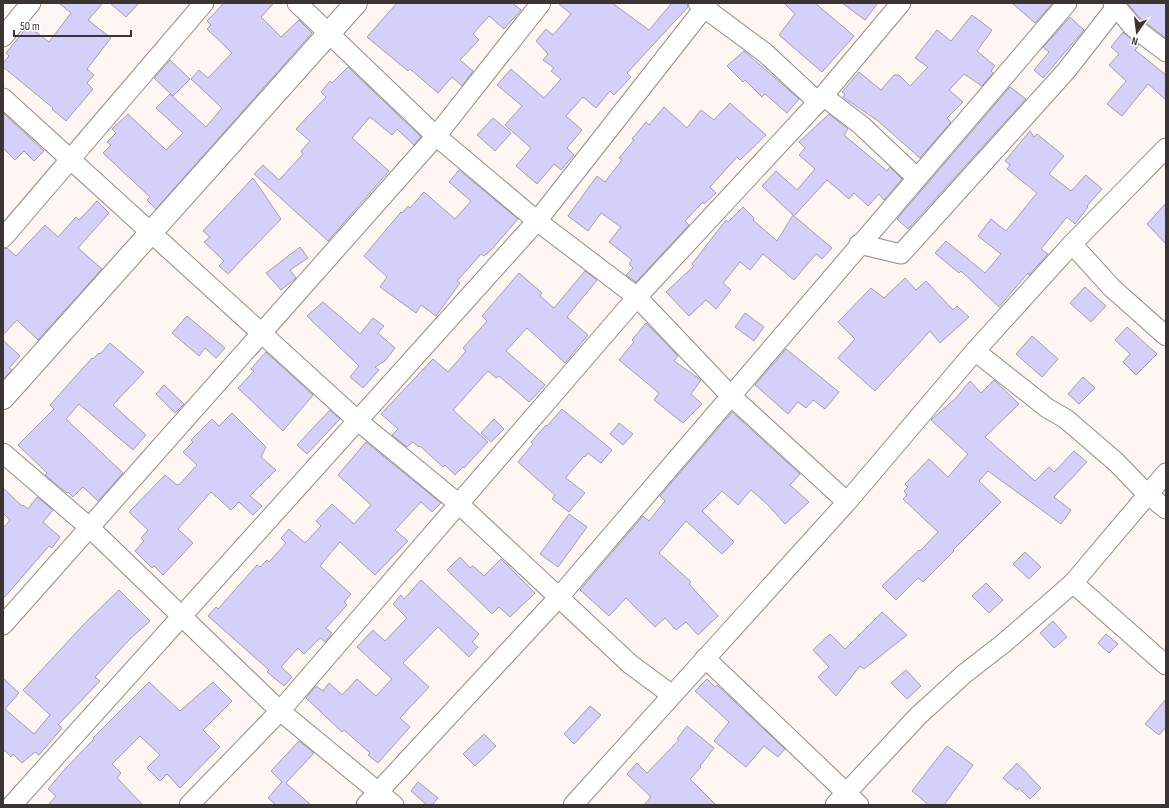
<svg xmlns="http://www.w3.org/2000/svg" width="1169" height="808" viewBox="0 0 1169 808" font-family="'Sofia Sans Condensed',sans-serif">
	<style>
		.building { fill: #d4d0f9; stroke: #a1a0ac }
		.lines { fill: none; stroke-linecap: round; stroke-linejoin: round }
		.minor-casing { stroke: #968a85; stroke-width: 21 }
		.tertiary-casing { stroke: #968a85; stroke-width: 24 }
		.minor { stroke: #fff; stroke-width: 19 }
		.tertiary { stroke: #fff; stroke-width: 22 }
	</style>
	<rect width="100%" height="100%" fill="#fef6f3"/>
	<g class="building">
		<path d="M59 3H103L88 20 111 38 87 69 94 75 87 83 93 89 66 121 52 109 53 108 3 67V63L9 56 6 53 28 26 49 42 71 13Z"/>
		<path d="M110 3H139L126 17Z"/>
		<path d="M224 3H274L261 17 281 37 299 20 312 33 156 209 147 200 150 197 103 153 111 145 107 142 116 133 112 129 128 114 166 150 183 133 156 108 170 94 206 127 222 108 191 79 199 70 208 78 232 53 207 29 211 25 207 21Z"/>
		<path d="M397 3H512L521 10 504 29 489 16 473 34 479 40 460 60 473 71 462 86 452 77 438 93 410 69 408 71 367 37Z"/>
		<path d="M558 3H612L649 30 672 3H687L688 7 627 73 631 77 614 95 610 91 596 108 583 97 566 116 582 130 567 148 574 155 561 170 554 164 537 184 516 166 531 148 505 125 522 106 497 85 511 69 544 98 561 79 551 71 554 68 543 60 548 54 536 41 546 29 553 35 571 14Z"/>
		<path d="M784 3H815L854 36 822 72 779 35 795 14Z"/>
		<path d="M842 3H878L865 20Z"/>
		<path d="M1012 3H1053L1035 23Z"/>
		<path d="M1127 3H1166V38L1141 19Z"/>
		<path d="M972 15 992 30 977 51 995 66 991 71 993 73 982 86 964 74 949 90 963 102 947 118 951 122 920 158 878 121 843 97 845 94 842 92 859 72 881 90 894 75H899L910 86 928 67 915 58 937 30 951 41Z"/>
		<path d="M1070 17 1084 30 1043 78 1034 70 1049 52 1043 47Z"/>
		<path d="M1123 32 1139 45 1135 50 1166 75V100L1148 84 1122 116 1107 104 1126 81 1109 65 1119 54 1111 47Z"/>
		<path d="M744 51 799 99 787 113 765 94 762 97 745 80 743 82 727 66Z"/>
		<path d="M170 60 190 79 173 96 154 78Z"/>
		<path d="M348 67 421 137 414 145 397 129 392 135 370 117 352 138 389 171 328 241 254 174 263 165 279 180 303 154 301 151 310 141 296 129 326 97 321 92 330 81 332 83Z"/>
		<path d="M1010 87 1026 99 908 229 897 219Z"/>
		<path d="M730 103 766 135 740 160 737 157 710 187 716 193 704 204 703 202 685 221 689 225 636 282 626 275 633 268 629 264 632 260 609 242 621 227 601 213 588 231 568 216 597 176 605 182 622 160 619 158 634 140 632 139 646 122 649 125 664 107 687 128 701 110 714 120Z"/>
		<path d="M3 113 44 151 34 161 24 151 15 160 3 148Z"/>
		<path d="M829 114 848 129 844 135 887 171 890 167 902 179 884 200 879 194 868 206 854 193 849 199 827 180 794 216 832 248 822 259 816 254 794 280 763 254 750 270 740 262 723 283 731 290 716 309 706 300 689 316 666 292 694 266 692 264 726 220 728 222 743 207 754 218 753 220 777 241 793 215 762 186 776 171 797 190 815 169 799 155 805 148 799 142Z"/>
		<path d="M493 118 511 133 495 151 477 135Z"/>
		<path d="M1030 131 1034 137 1037 134 1064 156 1049 174 1071 191 1086 175 1102 189 1087 206 1088 207 1075 224 1067 217 1041 249 1048 254 1029 275 1028 273 999 307 961 271 959 273 935 253 946 241 985 273 1001 254 978 236 991 219 1006 231 1037 193 1007 169 1010 165 1005 161Z"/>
		<path d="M459 170 518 219 492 249 484 256 481 254 457 281 460 283 436 316 421 305 416 313 380 287 387 277 364 256 401 212 402 213 408 206 410 208 424 192 455 219 471 201 449 182Z"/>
		<path d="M253 178 281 219 228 274 219 266 224 261 204 242 210 237 203 231Z"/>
		<path d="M97 201 109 213 78 248 102 269 38 340 17 320 3 335V249L7 248 16 256 45 225 58 237 76 217 79 220Z"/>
		<path d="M1166 203V244L1147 224Z"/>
		<path d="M300 247 308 258 290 270 296 278 281 290 266 273Z"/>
		<path d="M585 271 597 280 567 317 588 335 565 363 527 328 506 351 545 385 529 402 499 376 496 378 488 371 453 410 488 442 464 468 463 467 455 475 445 465 443 467 420 446 419 447 413 442 407 447 392 435 398 429 381 414 433 359 448 372 466 351 463 348 487 321 482 316 519 273 542 293 540 296 554 308Z"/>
		<path d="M905 278 916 290 926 281 953 310 957 306 969 317 940 343 930 331 875 391 838 358 855 339 838 322 871 288 884 298Z"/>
		<path d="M1085 287 1106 306 1091 322 1070 303Z"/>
		<path d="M323 302 360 334 373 318 384 326 378 333 395 348 385 361 375 367 379 370 363 388 350 377 359 366 307 316Z"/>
		<path d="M745 313 764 327 754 341 735 327Z"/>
		<path d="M187 316 225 348 216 358 205 348 199 356 172 333Z"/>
		<path d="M646 323 678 356 674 361 701 380 691 394 702 404 683 423 654 400 659 393 619 360 634 342 632 340Z"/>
		<path d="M1127 327 1157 354 1136 375 1123 362 1130 354 1115 340Z"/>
		<path d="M1032 336 1058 359 1042 377 1016 354Z"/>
		<path d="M3 340 20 356 9 368 12 370 3 379Z"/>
		<path d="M110 343 144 372 113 405 146 435 133 450 79 404 66 419 123 473 98 501 83 487 73 497 68 492 67 493 45 475 47 473 18 445 54 409 50 405 92 358 93 359 99 353 100 354Z"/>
		<path d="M786 349 839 392 825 409 813 400 806 408 798 402 788 414 755 385Z"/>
		<path d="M266 352 313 395 283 431 238 388 254 371 251 369Z"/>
		<path d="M1083 377 1095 388 1079 404 1068 394Z"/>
		<path d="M994 380 1019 404 985 437 1035 481 1049 467 1054 472 1074 451 1087 462 1054 497 1071 510 1061 524 988 471 979 481 1001 502 953 550 954 551 923 582 918 578 896 600 882 586 919 550 920 551 938 532 903 499 907 495 904 491 908 487 905 484 929 459 948 477 968 454 931 420 956 398 970 381 981 393Z"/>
		<path d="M164 385 184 404 175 413 156 394Z"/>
		<path d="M562 409 612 450 601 463 588 453 585 457 584 456 567 476 566 478 585 493 569 512 552 499 555 495 518 462 533 444 531 442 546 425 547 426Z"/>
		<path d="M330 410 340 419 307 454 297 445Z"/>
		<path d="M732 412 800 474 790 485 809 502 785 524 767 504 751 490 738 505 722 491 702 511 734 542 722 554 686 521 659 553 691 582 689 584 718 616 698 635 686 622 676 630 665 618 655 627 626 598 609 616 580 590 643 516 649 521 665 501 660 496Z"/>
		<path d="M232 413 266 447 261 457 276 470 250 496 262 506 253 515 239 502 231 510 211 492 178 529 193 543 163 575 154 566 152 568 135 551 144 541 141 538 148 530 129 512 165 475 177 485 180 484 197 465 183 452 193 442 191 440 212 419 219 426Z"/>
		<path d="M494 419 504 429 491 442 481 433Z"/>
		<path d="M619 423 633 434 623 445 610 434Z"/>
		<path d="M366 442 441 503 432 512 421 502 395 530 408 541 375 575 340 542 324 561 320 566 351 594 344 602 347 605 326 628 332 633 325 642 320 638 304 654 298 648 281 667 292 677 284 686 267 672 269 670 208 616 216 607 218 609 257 565 260 567 267 560 269 562 286 543 281 538 289 529 305 543 321 526 316 521 332 504 354 524 371 505 338 475Z"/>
		<path d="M3 488 22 506 23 505 28 509 37 497 53 510 43 522 60 537 52 548 49 546 3 599V528L10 520 3 513Z"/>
		<path d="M569 514 587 527 558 567 540 554Z"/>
		<path d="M1025 552 1041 567 1029 579 1013 564Z"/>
		<path d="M460 557 470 568 473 566 484 576 501 559 535 593 510 617 499 607 492 614 447 570Z"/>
		<path d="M421 580 479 634 472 642 478 647 469 657 438 627 403 663 429 687 400 718 410 727 378 763 368 755 370 753 344 730 342 732 306 698 316 686 323 691 329 683 342 695 357 679 376 696 392 679 357 647 373 630 385 641 407 618 393 604 401 595 404 599Z"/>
		<path d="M986 583 1003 600 989 613 972 596Z"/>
		<path d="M119 590 150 621 130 639 95 677 100 681 58 725 62 728 39 755 35 752 22 763 13 754 11 757 3 749V678L19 693 5 709 34 734 50 715 23 690 86 622Z"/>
		<path d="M882 612 907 635 864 669 860 666 836 696 818 677 829 667 813 650 830 634 845 649Z"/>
		<path d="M1053 621 1067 637 1054 648 1040 633Z"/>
		<path d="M1106 634 1118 644 1109 653 1098 643Z"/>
		<path d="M906 670 921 686 907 699 891 683Z"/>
		<path d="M707 679 715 687 717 685 785 749 778 757 764 746 746 767 714 741 729 722 695 691Z"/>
		<path d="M149 682 180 711 213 682 232 701 203 730 220 747 180 788 167 774 160 781 147 768 160 755 140 736 112 764 121 773 117 778 143 805H48L56 796 48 789 66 768 94 739 93 738Z"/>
		<path d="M1166 699V727L1159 735 1145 724Z"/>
		<path d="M590 706 601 715 574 744 564 734Z"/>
		<path d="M687 726 714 748 700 766 701 767 690 779 716 805H644L651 797 627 774 637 763 647 773 679 740 677 739Z"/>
		<path d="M484 734 496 746 475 766 463 754Z"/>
		<path d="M299 741 314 753 286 783 311 805H276L268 798 282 782 271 771Z"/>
		<path d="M947 746 973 765 944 805H929L912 791Z"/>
		<path d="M1017 763 1041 788 1030 799 1019 788 1017 790 1003 778Z"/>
		<path d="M418 782 438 798 432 805H427L411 791Z"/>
	</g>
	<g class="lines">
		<defs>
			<g id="minor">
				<path d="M297 3 436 136 537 221 637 297 730 395 847 502"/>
				<path d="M698 3 764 52 818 102"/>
				<path d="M1113 3 1133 27 1166 52"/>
				<path d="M3 37 31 3"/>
				<path d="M823 96 861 125 916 177"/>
				<path d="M3 98 358 421 459 504 630 664 672 695"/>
				<path d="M3 238 204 3"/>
				<path d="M859 244 901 254 1066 71 1116 7"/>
				<path d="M1072 244 1112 288 1166 336"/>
				<path d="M975 351 1047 408 1066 419 1116 462 1147 494 1166 509"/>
				<path d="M3 453 89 527 280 711 394 805"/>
				<path d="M1073 583 1166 665"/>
				<path d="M3 625 436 136 541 3"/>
				<path d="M705 658 859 805"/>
				<path d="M12 805 537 221 708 3"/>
				<path d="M189 805 280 711 637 297 818 102 901 3"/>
				<path d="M366 805 559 597 1067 3"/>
				<path d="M573 805 847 502 975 351 1072 244 1166 148"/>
				<path d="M835 805 918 716 964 674 1004 643 1073 583 1166 473"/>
			</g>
			<path id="tertiary" d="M3 398 356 3"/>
		</defs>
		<use href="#minor" class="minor-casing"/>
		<use href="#tertiary" class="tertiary-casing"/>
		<use href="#minor" class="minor"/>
		<use href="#tertiary" class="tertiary"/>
	</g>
	<rect width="1169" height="808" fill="none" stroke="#3a3533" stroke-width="8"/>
	<g transform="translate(1137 32) rotate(194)" stroke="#ffffff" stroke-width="3" paint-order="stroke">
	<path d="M0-3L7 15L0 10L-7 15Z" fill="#3a3533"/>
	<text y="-6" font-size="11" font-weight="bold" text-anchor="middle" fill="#3a3533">N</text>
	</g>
	<path d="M14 30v6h117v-6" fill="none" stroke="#3a3533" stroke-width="2"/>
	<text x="20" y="30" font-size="12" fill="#3a3533" stroke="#ffffff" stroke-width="3" paint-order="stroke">50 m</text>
</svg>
